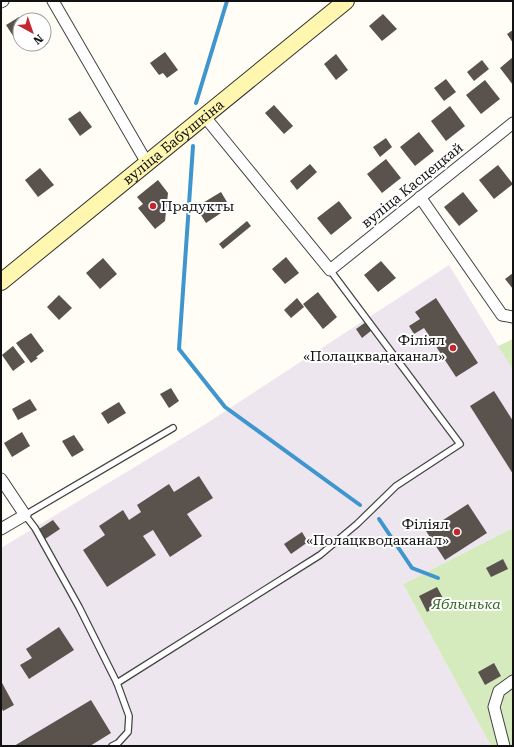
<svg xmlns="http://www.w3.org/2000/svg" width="514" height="747" viewBox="0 0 514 747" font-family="'Roboto Serif',serif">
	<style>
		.industrial { fill: #eee6ef }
		.green { fill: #d5ebbd }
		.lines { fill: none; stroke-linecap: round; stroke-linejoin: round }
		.stream { stroke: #3f96cf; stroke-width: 4 }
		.building { fill: #5a524d }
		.lane-casing { stroke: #444; stroke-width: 8 }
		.street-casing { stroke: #444; stroke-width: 13 }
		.secondary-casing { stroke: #333; stroke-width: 18 }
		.lane { stroke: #fff; stroke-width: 5.5 }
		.street { stroke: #fff; stroke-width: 11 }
		.secondary { stroke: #fff6b0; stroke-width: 16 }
		.poi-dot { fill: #c4262e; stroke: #fff; stroke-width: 1.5 }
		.labels { text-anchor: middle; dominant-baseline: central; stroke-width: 4; stroke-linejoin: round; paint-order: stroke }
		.street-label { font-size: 14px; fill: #111; stroke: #fff }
		.poi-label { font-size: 14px; fill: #111; stroke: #fff; text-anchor: end }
		.park-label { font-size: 14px; font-style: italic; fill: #2f6b1f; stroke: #fff }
	</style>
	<rect width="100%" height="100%" fill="#fffdf5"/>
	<path class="industrial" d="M449 265 513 370V528L403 584 491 746H1V548L204 425Z"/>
	<g class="green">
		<path d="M513 339V370L498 346Z"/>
		<path d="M513 528V746H491L403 584Z"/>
	</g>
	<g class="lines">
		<g class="stream">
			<path d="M196 103 227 1"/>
			<path d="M193 146 179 349 225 407 360 505"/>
			<path d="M379 519 412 568 438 578"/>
		</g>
	</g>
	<g class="building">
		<path d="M383 14 397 29 382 41 369 26Z"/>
		<path d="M19 17 21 20 20 40 17 42 6 25Z"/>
		<path d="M513 30V43L507 34Z"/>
		<path d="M165 52 178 70 167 78 163 73 159 75 150 63Z"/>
		<path d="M336 54 348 70 336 80 324 64Z"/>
		<path d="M513 57V85L500 68Z"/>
		<path d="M482 60 489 69 474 81 467 72Z"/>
		<path d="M446 79 456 92 444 101 434 88Z"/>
		<path d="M485 80 500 99 481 114 466 95Z"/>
		<path d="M274 105 293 126 284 134 265 113Z"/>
		<path d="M450 106 465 126 446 141 431 121Z"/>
		<path d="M80 111 92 127 80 136 68 119Z"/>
		<path d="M419 132 434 151 415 166 400 147Z"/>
		<path d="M386 138 392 147 380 157 373 147Z"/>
		<path d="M386 159 401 178 382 193 367 174Z"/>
		<path d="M310 164 317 172 297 190 290 181Z"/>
		<path d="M498 165 513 184 494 199 479 180Z"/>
		<path d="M40 168 54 185 38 197 25 180Z"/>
		<path d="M158 180 168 193 165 221 155 229 138 208 143 204 137 197Z"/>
		<path d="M221 192 230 207 206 223 196 207Z"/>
		<path d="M463 192 478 211 459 226 444 207Z"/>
		<path d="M339 201 352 218 331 235 317 218Z"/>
		<path d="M247 221 251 226 223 249 219 244Z"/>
		<path d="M286 257 299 273 285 284 272 269Z"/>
		<path d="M103 258 117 274 100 289 86 273Z"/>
		<path d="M381 261 396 278 378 292 364 275Z"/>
		<path d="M513 273V289L505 279Z"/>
		<path d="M318 292 337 317 323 329 303 304Z"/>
		<path d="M59 295 72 308 59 320 47 307Z"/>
		<path d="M297 298 304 307 291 318 284 310Z"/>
		<path d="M436 298 478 363 456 377 424 328 414 334 409 326 420 319 415 312Z"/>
		<path d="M366 322 372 330 362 338 356 329Z"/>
		<path d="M31 333 44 351 36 357 38 358 31 363 16 343Z"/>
		<path d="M13 346 25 362 13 371 2 355Z"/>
		<path d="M171 388 179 401 169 408 160 394Z"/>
		<path d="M494 391 513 421V474L470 406Z"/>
		<path d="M30 399 37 410 18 420 12 409Z"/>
		<path d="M119 402 126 413 108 424 101 413Z"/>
		<path d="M22 432 30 446 12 457 4 443Z"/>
		<path d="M74 435 84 450 72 457 62 441Z"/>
		<path d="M199 476 213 498 187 514 202 536 170 557 153 530 143 536 156 555 107 587 83 550 105 535 99 526 123 510 129 520 141 512 137 505 169 484 174 492Z"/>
		<path d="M468 504 487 533 445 560 426 531Z"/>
		<path d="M53 520 60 529 45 539 39 529Z"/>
		<path d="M302 532 308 542 291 554 284 544Z"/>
		<path d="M503 559 508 569 491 577 486 568Z"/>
		<path d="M437 587 445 602 427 612 419 596Z"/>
		<path d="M59 627 74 650 29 679 20 665 32 658 26 649Z"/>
		<path d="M494 663 501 676 485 685 478 672Z"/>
		<path d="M1 681 14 705 3 711 1 707Z"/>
		<path d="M91 700 111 733 90 746H14Z"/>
	</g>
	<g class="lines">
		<defs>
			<g id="lane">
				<path d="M117 683 320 555 357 524 396 486 460 444 330 270"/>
				<path d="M112 746 118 743 128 732 129 716 117 683 79 607 35 528 25 515 173 428"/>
			</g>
			<g id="street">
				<path d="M53 1 147 163"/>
				<path d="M1 2 3 1"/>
				<path d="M205 117 330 270 513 123"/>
				<path d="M420 197 502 315 513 317"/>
				<path d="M1 479 25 515 1 529"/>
				<path d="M504 746 494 707 499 691 513 681"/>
			</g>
			<g id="secondary">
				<path id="s1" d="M1 282 346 1"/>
			</g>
		</defs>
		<use href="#lane" class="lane-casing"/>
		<use href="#street" class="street-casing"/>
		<use href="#secondary" class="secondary-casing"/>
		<use href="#lane" class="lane"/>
		<use href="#street" class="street"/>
		<use href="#secondary" class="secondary"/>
	</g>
	<g class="poi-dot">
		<circle cx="153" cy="206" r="4"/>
		<circle cx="453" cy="348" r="4"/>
		<circle cx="457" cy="532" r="4"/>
	</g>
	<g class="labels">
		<g class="street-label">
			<text stroke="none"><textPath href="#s1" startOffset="222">вуліца Бабушкіна</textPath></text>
			<text transform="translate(412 185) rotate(-39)">вуліца Касцецкай</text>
		</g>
		<g class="poi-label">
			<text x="161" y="206" text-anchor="start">Прадукты</text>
			<text x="445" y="340">Філіял<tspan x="445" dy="16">«Полацквадаканал»</tspan></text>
			<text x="449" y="524">Філіял<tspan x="449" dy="16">«Полацкводаканал»</tspan></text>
		</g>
		<g class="park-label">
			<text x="466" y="604">Яблынька</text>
		</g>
	</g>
	<rect width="514" height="747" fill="none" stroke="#111111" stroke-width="4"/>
	<g transform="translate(32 32) rotate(140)"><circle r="19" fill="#ffffff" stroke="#a0a0a0"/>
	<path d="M0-3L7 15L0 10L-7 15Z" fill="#c4262e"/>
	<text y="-6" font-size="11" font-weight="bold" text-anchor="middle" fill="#111111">N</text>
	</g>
</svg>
